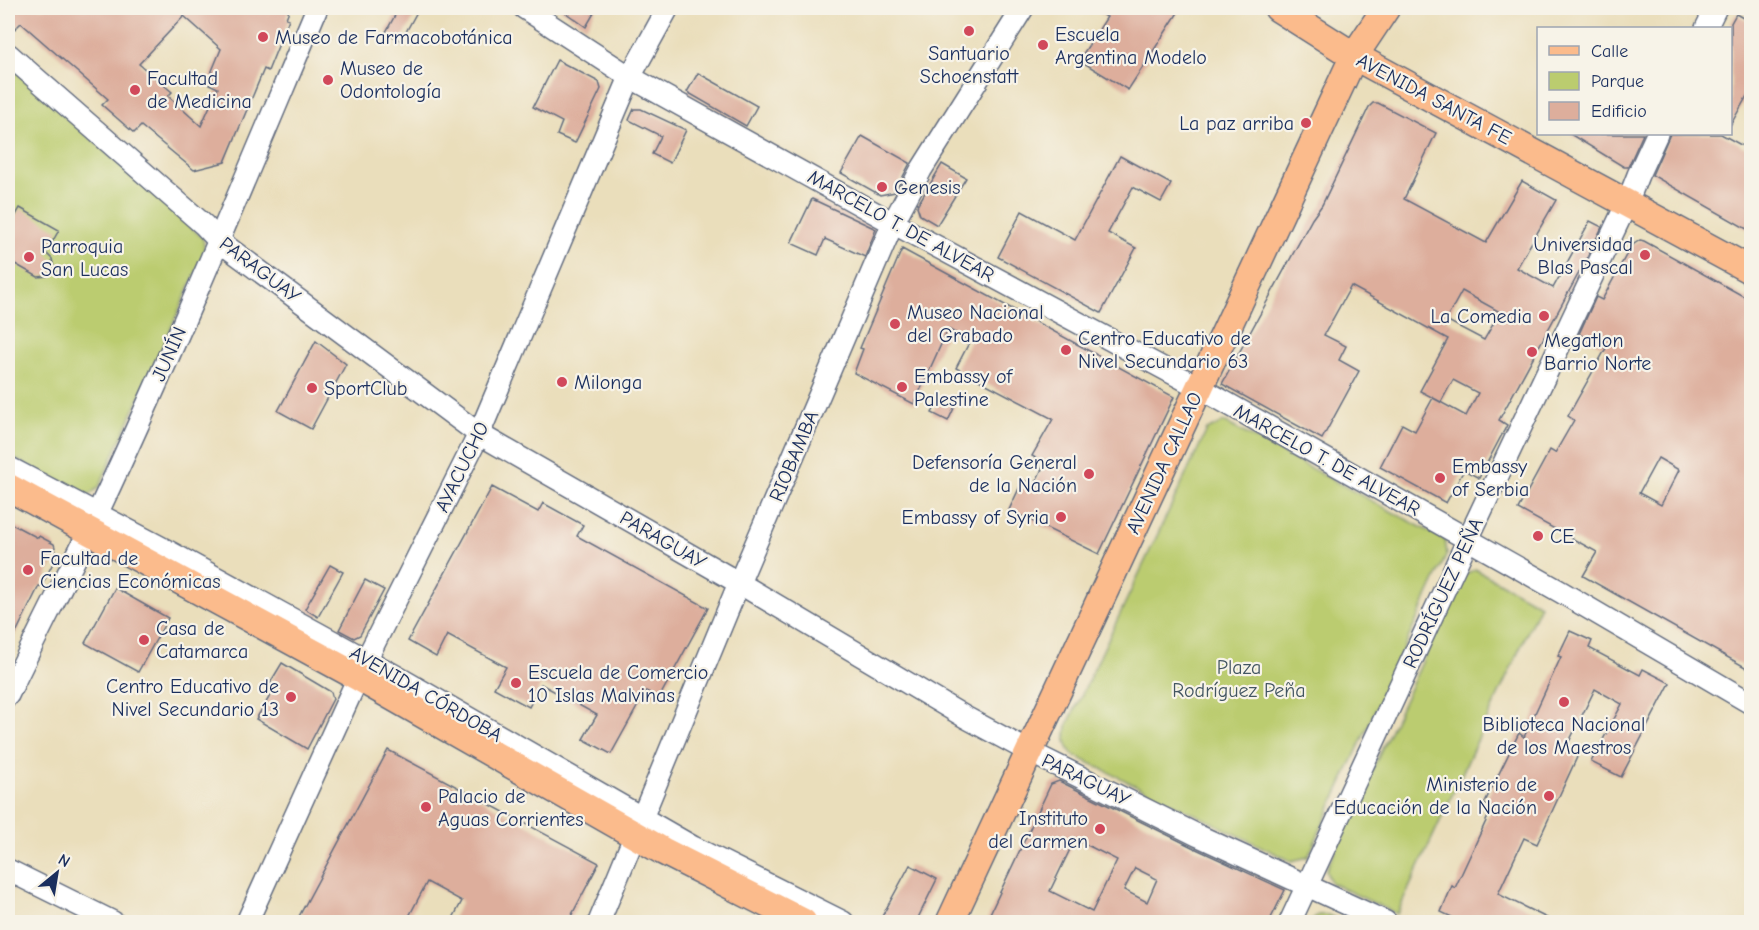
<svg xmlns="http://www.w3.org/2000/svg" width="1759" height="930" viewBox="0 0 1759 930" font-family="'Comic Neue',sans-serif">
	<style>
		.green { fill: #bbcc6f; stroke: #6b7e66; stroke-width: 1.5 }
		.building { fill: #ddae9c; fill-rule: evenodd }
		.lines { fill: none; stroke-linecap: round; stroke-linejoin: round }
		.minor-casing { stroke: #636c7f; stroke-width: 24 }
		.major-casing { stroke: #636c7f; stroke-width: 30 }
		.minor { stroke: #fff; stroke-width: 21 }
		.major { stroke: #fbbb8c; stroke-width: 27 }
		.poi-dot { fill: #d1495b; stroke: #f7f3e8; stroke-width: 2 }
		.labels { text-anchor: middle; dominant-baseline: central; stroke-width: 4.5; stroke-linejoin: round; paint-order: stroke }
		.poi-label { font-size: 20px; fill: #1b2f5e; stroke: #f7f3e8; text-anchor: start }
		.street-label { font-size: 20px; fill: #1b2f5e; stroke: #f7f3e8 }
		.park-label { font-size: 20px; fill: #435662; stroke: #f7f3e8 }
	</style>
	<rect width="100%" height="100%" fill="#f7f3e8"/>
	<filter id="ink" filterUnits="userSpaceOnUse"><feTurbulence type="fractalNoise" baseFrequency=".0167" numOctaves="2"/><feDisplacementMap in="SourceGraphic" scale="12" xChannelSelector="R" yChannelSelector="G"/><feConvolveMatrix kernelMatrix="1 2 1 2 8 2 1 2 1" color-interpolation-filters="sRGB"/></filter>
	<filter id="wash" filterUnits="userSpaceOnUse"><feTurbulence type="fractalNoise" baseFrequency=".008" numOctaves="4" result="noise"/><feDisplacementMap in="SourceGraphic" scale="24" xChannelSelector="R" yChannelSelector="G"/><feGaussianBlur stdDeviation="1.35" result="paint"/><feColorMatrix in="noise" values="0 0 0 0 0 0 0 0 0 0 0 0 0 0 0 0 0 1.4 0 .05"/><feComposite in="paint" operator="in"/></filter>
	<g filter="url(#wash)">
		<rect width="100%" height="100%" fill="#eadebb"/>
		<g class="green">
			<path d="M8 64 203 238 205 253 99 487 89 495 76 492 8 455Z"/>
			<path d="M1224 422 1445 540 1447 554 1308 857 1291 861 1073 755C1065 745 1065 739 1067 726L1207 430Z"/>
			<path d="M1475 569 1540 605 1397 914 1331 883 1326 870 1462 576Z"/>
			<path d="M1318 915H1328L1343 922H1309Z"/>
		</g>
		<g id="blocks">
			<g class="building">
				<path d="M8 8H290L286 18 289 19 268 71 264 69 225 162 194 170 141 126 134 133 102 105 108 99 21 23 15 29 8 23ZM184 16 221 49 207 83 218 88 201 126 168 96 172 92 139 64Z"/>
				<path d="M399 8H419L401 41 386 32Z"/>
				<path d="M559 8H597L586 27Z"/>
				<path d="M1091 8H1181L1128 90 1079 60 1107 17Z"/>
				<path d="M1736 14 1752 23V87L1731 124V23Z"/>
				<path d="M557 60 599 82 601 89 575 143 557 135 562 122 533 107Z"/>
				<path d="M698 73 757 106 746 126 687 92Z"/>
				<path d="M1373 103H1378L1436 133 1404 199 1486 243 1522 181 1556 200 1517 268 1553 288 1590 221 1602 227 1587 258 1499 420 1507 425 1479 478 1464 470 1446 503 1380 467 1402 424 1415 431 1433 398 1466 416 1478 393 1453 380 1441 402 1420 391 1448 339 1351 286 1324 335 1346 346 1339 360 1359 371 1322 439 1222 384 1312 219 1322 205 1369 107ZM1462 291 1500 312 1484 340 1446 320Z"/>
				<path d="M634 109H641L686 130 670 163 652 154 661 136 629 120Z"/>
				<path d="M1570 134H1643L1628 167H1624Z"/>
				<path d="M1670 134H1721L1752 151V232L1652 175Z"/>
				<path d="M862 136 910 163 895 192 880 195 841 173Z"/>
				<path d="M1120 156 1171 184 1161 202 1133 187 1108 233 1136 248 1101 313 998 257 1022 211 1075 240Z"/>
				<path d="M942 164 966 178 937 225 920 215 917 206Z"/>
				<path d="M812 199 876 229 865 257 825 239 818 255 791 243Z"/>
				<path d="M20 208 59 230 46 253 52 259 54 268 53 272 48 276 38 277 8 260V238L14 225 11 224Z"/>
				<path d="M1640 240 1644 241 1752 301V671L1583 576 1597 552 1518 509 1550 450 1555 453 1574 420 1568 416 1606 348 1579 334 1596 297 1602 300 1631 246ZM1658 458 1679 470 1661 505 1639 493Z"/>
				<path d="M902 249 1174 397 1099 554 1009 510 1023 480 1034 485 1045 463 1032 456 1053 419 956 368 970 341 948 329 914 404 854 373 863 349 860 348Z"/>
				<path d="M316 341 346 364 311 429 278 411Z"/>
				<path d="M940 398 955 406 948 421 932 413Z"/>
				<path d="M492 487 538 512 543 503 583 525 577 536 708 608 659 698 646 691 611 754 583 739 597 715 541 684 529 707 494 688 506 667 447 635 436 657 408 641Z"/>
				<path d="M8 522 38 538 39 536 54 544 57 555 41 587 39 586 8 649Z"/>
				<path d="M330 565 343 572 318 617 305 609Z"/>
				<path d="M365 580 384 590 360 635 354 638 339 630Z"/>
				<path d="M115 588 168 618 138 672 85 643Z"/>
				<path d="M1570 631 1592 641 1589 648 1640 675 1643 669 1670 683 1621 777 1591 762 1622 704 1595 689 1566 748 1578 755 1537 844 1524 838 1498 894 1555 922H1462L1441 912 1452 886 1455 888 1492 808 1484 804 1519 733 1524 737 1561 657 1558 656Z"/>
				<path d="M282 663 331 692 333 699 307 749 256 719 276 686 270 683Z"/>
				<path d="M388 750 599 863 568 922H451L462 901 427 882 406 922H296Z"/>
				<path d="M1059 781 1194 848 1285 890 1269 922H986L1051 784ZM1075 839 1117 860 1092 912 1050 891ZM1135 868 1157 879 1147 902 1124 890Z"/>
				<path d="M910 865 937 879 916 922H879Z"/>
			</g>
		</g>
	</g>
	<g filter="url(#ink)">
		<use href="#blocks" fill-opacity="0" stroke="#636c7f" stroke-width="1.5"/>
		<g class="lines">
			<defs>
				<g id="minor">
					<path d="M524 8 630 77 893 223 1200 388 1561 592 1752 704"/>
					<path d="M1706 28 1716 8"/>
					<path d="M8 54 204 225 219 241 479 434 739 583 965 717 1028 751 1199 836 1386 922"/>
					<path d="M8 467 168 551 394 675 693 847 843 922"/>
					<path d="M8 695C37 634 69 573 98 512 176 346 246 176 317 8"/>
					<path d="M8 870 113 922"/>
					<path d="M247 922 366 660 479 434 630 77 668 8"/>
					<path d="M599 922 739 583 893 223 921 170 1023 8"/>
					<path d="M1290 922 1468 539 1627 203 1638 175 1657 134"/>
				</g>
				<g id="major">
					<path d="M1278 8 1354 56 1752 271"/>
					<path d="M8 487 358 677 663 851 803 922"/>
					<path d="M950 922 1354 56 1386 8"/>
				</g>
			</defs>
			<use href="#minor" class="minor-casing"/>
			<use href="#major" class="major-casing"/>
			<use href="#minor" class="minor"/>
			<use href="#major" class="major"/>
		</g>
	</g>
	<g class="poi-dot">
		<circle cx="969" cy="31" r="6"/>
		<circle cx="263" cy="37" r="6"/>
		<circle cx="1043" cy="45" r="6"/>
		<circle cx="328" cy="80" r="6"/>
		<circle cx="135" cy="90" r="6"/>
		<circle cx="1306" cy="123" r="6"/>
		<circle cx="882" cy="187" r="6"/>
		<circle cx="1645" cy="255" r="6"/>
		<circle cx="29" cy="257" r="6"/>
		<circle cx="1544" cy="316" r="6"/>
		<circle cx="895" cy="324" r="6"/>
		<circle cx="1066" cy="350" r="6"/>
		<circle cx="1532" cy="352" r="6"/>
		<circle cx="562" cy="382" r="6"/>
		<circle cx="902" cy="387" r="6"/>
		<circle cx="312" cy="388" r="6"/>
		<circle cx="1089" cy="474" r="6"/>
		<circle cx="1440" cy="478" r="6"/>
		<circle cx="1061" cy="517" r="6"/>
		<circle cx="1538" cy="536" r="6"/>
		<circle cx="28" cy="570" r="6"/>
		<circle cx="144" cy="640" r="6"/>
		<circle cx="516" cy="683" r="6"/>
		<circle cx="291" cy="697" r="6"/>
		<circle cx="1564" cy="702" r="6"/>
		<circle cx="1549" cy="796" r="6"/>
		<circle cx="426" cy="807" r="6"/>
		<circle cx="1100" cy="829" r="6"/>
	</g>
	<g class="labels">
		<g class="poi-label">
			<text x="1055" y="34">Escuela<tspan x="1055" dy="23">Argentina Modelo</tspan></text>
			<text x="275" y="37">Museo de Farmacobotánica</text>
			<text x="969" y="53" text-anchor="middle">Santuario<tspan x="969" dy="23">Schoenstatt</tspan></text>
			<text x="340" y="68">Museo de<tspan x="340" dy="23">Odontología</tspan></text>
			<text x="147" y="78">Facultad<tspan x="147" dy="23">de Medicina</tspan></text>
			<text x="1294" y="123" text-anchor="end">La paz arriba</text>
			<text x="894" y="187">Genesis</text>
			<text x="1633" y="244" text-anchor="end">Universidad<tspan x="1633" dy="23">Blas Pascal</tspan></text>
			<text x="41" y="246">Parroquia<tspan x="41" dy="23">San Lucas</tspan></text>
			<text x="907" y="312">Museo Nacional<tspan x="907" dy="23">del Grabado</tspan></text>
			<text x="1532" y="316" text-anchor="end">La Comedia</text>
			<text x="1078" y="338">Centro Educativo de<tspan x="1078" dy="23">Nivel Secundario 63</tspan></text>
			<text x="1544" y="340">Megatlon<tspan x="1544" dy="23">Barrio Norte</tspan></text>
			<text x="914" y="376">Embassy of<tspan x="914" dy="23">Palestine</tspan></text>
			<text x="574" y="382">Milonga</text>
			<text x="324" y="388">SportClub</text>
			<text x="1077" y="462" text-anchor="end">Defensoría General<tspan x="1077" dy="23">de la Nación</tspan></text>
			<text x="1452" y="466">Embassy<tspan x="1452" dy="23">of Serbia</tspan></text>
			<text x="1049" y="517" text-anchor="end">Embassy of Syria</text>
			<text x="1550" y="536">CE</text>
			<text x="40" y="558">Facultad de<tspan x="40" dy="23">Ciencias Económicas</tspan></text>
			<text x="156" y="628">Casa de<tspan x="156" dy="23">Catamarca</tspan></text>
			<text x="528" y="672">Escuela de Comercio<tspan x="528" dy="23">10 Islas Malvinas</tspan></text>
			<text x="279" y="686" text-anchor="end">Centro Educativo de<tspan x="279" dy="23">Nivel Secundario 13</tspan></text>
			<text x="1564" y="724" text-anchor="middle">Biblioteca Nacional<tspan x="1564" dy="23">de los Maestros</tspan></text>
			<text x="1537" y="784" text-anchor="end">Ministerio de<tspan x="1537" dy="23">Educación de la Nación</tspan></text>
			<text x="438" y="796">Palacio de<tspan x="438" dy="23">Aguas Corrientes</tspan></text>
			<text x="1088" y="818" text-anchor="end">Instituto<tspan x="1088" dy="23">del Carmen</tspan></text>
		</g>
		<g class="street-label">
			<text transform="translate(1434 99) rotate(28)">AVENIDA SANTA FE</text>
			<text transform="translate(901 226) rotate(29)">MARCELO T. DE ALVEAR</text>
			<text transform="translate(260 270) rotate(37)">PARAGUAY</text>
			<text transform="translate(169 354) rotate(-66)">JUNÍN</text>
			<text transform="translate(794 456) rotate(-67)">RIOBAMBA</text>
			<text transform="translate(1327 460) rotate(29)">MARCELO T. DE ALVEAR</text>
			<text transform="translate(1164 463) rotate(-65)">AVENIDA CALLAO</text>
			<text transform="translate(462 467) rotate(-64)">AYACUCHO</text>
			<text transform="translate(663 540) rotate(30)">PARAGUAY</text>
			<text transform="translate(1443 593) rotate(-65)">RODRÍGUEZ PEÑA</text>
			<text transform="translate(426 694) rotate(30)">AVENIDA CÓRDOBA</text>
			<text transform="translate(1086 780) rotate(26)">PARAGUAY</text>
		</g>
		<g class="park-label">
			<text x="1239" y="667">Plaza<tspan x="1239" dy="23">Rodríguez Peña</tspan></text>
		</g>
	</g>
	<rect width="1759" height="930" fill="none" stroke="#f7f3e8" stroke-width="30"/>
	<rect x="1537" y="27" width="195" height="108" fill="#f7f3e8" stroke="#9fa5b1" stroke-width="1.5"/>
	<rect x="1549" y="46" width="30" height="9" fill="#fbbb8c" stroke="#9fa5b1" stroke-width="1.5"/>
	<text x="1591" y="57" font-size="18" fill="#1b2f5e">Calle</text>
	<rect x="1549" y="72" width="30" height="18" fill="#bbcc6f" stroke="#9fa5b1" stroke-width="1.5"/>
	<text x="1591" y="87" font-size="18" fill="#1b2f5e">Parque</text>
	<rect x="1549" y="102" width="30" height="18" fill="#ddae9c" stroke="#9fa5b1" stroke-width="1.5"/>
	<text x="1591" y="117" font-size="18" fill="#1b2f5e">Edificio</text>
	<g transform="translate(57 873) rotate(30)" stroke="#f7f3e8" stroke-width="4.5" paint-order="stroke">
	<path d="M0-4.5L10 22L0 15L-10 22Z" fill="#1b2f5e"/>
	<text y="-9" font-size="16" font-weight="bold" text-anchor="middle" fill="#1b2f5e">N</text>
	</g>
</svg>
